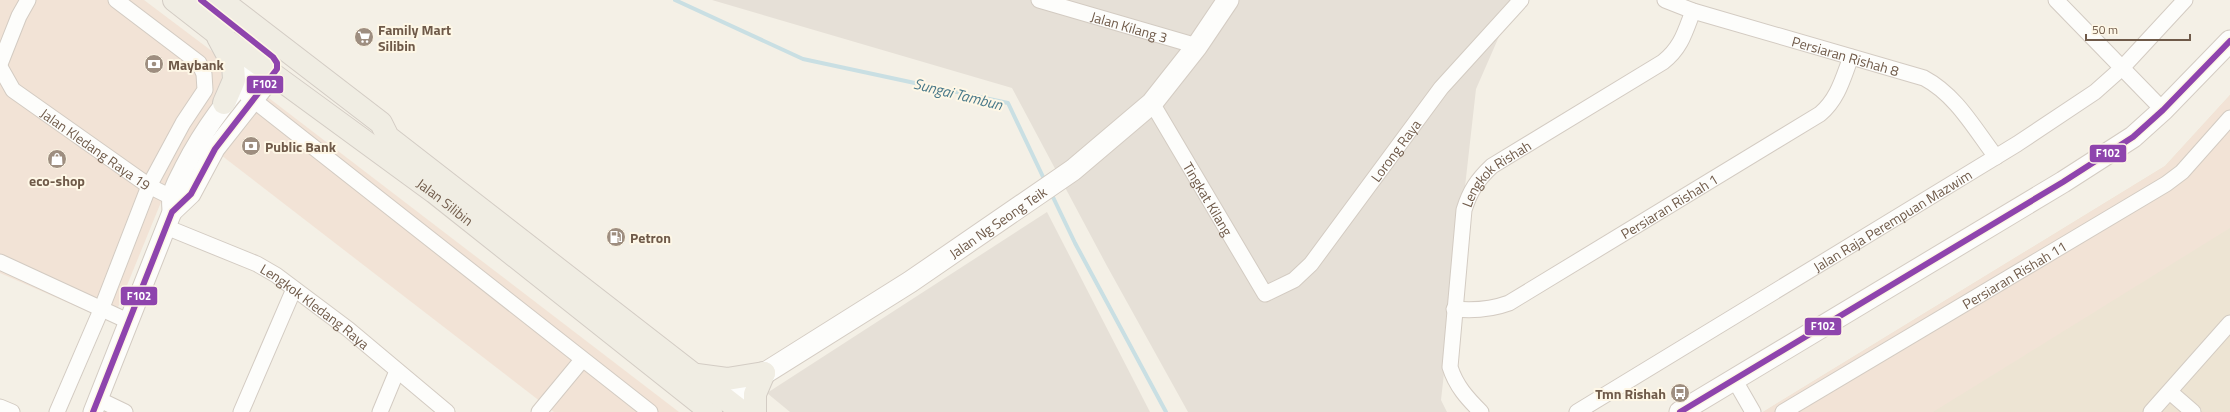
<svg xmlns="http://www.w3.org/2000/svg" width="2230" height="412" viewBox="0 0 2230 412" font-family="'Titillium Web',sans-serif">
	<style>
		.residential { fill: #ede4d3 }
		.commercial { fill: #f2e3d6 }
		.industrial { fill: #e6e0d7 }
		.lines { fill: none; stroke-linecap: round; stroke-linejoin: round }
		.stream { stroke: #c9dfe3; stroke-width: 4 }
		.minor-casing { stroke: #d3cbc2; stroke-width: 17 }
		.tertiary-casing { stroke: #d3cbc2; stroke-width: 21 }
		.secondary-casing { stroke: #d4ccc3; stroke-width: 23 }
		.primary-casing { stroke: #d3ccc4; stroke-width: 24 }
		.minor { stroke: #fdfdfb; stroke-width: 15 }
		.tertiary { stroke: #fdfdfb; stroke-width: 19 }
		.secondary { stroke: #fdfdfb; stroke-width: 21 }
		.primary { stroke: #f0ede3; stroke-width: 22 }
		.bus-1-casing { stroke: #fef7e6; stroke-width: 9 }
		.bus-1 { stroke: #8e44ad; stroke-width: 6 }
		.labels { text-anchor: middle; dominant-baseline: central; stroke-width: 4; stroke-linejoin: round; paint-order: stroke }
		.street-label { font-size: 14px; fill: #6f5a49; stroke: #fef7e6 }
		.poi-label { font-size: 14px; font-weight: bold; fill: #6f5a49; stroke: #fef7e6; text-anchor: start }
		.water-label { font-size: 15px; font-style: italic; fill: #487889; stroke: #fef7e6 }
		.line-badge { stroke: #fef7e6; stroke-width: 1.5 }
		.badge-label { font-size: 11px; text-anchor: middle; font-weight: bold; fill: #fff }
	</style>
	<rect width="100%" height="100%" fill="#f4f0e6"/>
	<path class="residential" d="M2230 95V412H1763L2165 166Z"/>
	<g class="commercial">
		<path d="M0 0H144L221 58 222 88 168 185 112 322 0 273Z"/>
		<path d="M261 92 679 412H554L217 152Z"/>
		<path d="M2230 95V228L1933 412H1763L2165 166Z"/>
	</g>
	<g class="industrial">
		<path d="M712 0H1515L1476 89 1441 400 1447 412H1188L1107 266 1012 88Z"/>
		<path d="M1047 212 1150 412H790L767 393Z"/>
	</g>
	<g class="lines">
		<g class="stream">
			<path d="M675 0 803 59 1008 103 1045 181"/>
			<path d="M1051 193 1075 243 1166 412"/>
		</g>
		<defs>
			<g id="minor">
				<path id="s1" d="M1039 0 1197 46"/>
				<path id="s2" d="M1665 0 1693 11 1924 78C1956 95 1974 128 1996 157"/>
				<path d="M2056 0 2163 110"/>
				<path d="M0 64 19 16 28 0"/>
				<path id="s3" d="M0 67 13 90 149 186 181 202"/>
				<path d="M237 87 650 412"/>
				<path id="s4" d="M1152 103 1265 294 1294 280 1311 264 1441 88 1521 0"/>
				<path id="s5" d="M166 227 257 264 276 275 348 329 447 412"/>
				<path d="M0 262 130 322"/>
				<path id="s6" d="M1454 309C1474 311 1490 310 1509 303L1820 114C1838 99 1843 78 1851 57"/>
				<path d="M1734 379 1753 412"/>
				<path d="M2170 392 2193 412"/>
				<path d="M98 399 125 412"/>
				<path d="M0 407 12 412"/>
				<path d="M57 412 101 310 149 186 183 123 205 90 204 74 199 63 116 0"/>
				<path d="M241 412 294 289"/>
				<path d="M380 412 397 371"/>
				<path d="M539 412 582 360"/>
				<path id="s7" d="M1481 412C1467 398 1456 386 1450 367L1464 210C1470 191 1477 180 1492 166L1663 62C1681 48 1685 32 1693 11"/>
				<path id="s8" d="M1577 412 2017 144 2095 92 2122 68 2185 0"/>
				<path id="s9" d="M1783 412 2166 184 2182 172 2230 118"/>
				<path d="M2151 412 2230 323"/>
			</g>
			<g id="tertiary">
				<path d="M172 212 191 194 215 149 274 74"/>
				<path d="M93 412 172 212C172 207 171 201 172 197 173 187 180 177 184 168 204 129 229 95 260 64"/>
			</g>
			<g id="secondary">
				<path id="s10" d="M730 402 754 380 910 282 1073 170 1152 103 1197 46 1228 0"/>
				<path d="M1680 412 2063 182 2133 137 2163 110 2230 41"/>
			</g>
			<g id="primary">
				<path id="s11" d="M174 0 215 32 434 192 711 412"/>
				<path d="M201 0 229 22"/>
				<path d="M221 0 381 123 388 137 742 412"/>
				<path d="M218 37 233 65 234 80 224 103"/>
				<path d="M697 375 727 379 764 373"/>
				<path d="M755 412V394L764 373"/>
			</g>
		</defs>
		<use href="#minor" class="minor-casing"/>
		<use href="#tertiary" class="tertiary-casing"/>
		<use href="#secondary" class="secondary-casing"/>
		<use href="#primary" class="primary-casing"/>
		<use href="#minor" class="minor"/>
		<use href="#tertiary" class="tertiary"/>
		<use href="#secondary" class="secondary"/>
		<use href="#primary" class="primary"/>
		<defs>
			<g id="bus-1">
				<path d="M93 412 172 212 191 194 215 149 277 69V63L273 57 201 0"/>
				<path d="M1680 412 2063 182 2133 137 2163 110 2230 41"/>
			</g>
		</defs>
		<use href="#bus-1" class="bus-1-casing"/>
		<use href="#bus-1" class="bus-1"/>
	</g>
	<defs>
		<symbol id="supermarket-disc" viewBox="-11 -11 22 22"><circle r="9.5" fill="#9e8e80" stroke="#fef7e6"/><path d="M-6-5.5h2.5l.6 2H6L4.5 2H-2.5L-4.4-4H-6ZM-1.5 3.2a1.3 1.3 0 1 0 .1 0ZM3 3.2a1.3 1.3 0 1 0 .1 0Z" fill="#fff"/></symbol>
		<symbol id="bank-disc" viewBox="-11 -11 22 22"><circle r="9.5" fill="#9e8e80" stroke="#fef7e6"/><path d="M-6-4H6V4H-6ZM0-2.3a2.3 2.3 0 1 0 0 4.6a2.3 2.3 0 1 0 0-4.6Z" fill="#fff"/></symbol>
		<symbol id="shop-disc" viewBox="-11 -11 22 22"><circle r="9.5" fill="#9e8e80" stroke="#fef7e6"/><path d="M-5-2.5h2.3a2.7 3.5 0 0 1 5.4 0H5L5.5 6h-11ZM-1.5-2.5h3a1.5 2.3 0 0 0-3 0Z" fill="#fff"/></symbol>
		<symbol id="fuel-disc" viewBox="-11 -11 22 22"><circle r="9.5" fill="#9e8e80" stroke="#fef7e6"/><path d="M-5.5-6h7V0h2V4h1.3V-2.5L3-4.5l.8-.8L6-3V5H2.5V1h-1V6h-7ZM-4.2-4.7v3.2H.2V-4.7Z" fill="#fff"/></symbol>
		<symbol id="bus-disc" viewBox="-11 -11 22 22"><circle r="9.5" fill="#9e8e80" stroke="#fef7e6"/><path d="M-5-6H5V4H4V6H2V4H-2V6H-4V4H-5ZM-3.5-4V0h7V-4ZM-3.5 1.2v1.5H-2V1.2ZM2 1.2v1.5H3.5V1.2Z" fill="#fff"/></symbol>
	</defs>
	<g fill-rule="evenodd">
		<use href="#supermarket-disc" x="353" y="26" width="22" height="22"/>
		<use href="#bank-disc" x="143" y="53" width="22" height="22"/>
		<use href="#bank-disc" x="240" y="135" width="22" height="22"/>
		<use href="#shop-disc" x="46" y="148" width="22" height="22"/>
		<use href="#fuel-disc" x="605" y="226" width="22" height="22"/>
		<use href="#bus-disc" x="1669" y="382" width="22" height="22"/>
	</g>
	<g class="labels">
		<g class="street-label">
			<text stroke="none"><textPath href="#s1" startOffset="94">Jalan Kilang 3</textPath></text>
			<text stroke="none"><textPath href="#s2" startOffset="189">Persiaran Rishah 8</textPath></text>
			<text stroke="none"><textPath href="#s3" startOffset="128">Jalan Kledang Raya 19</textPath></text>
			<text stroke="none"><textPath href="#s4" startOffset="419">Lorong Raya</textPath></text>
			<text stroke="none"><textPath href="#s7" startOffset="263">Lengkok Rishah</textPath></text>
			<text stroke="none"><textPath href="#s4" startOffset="111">Tingkat Kilang</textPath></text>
			<text stroke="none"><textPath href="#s11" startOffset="338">Jalan Silibin</textPath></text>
			<text stroke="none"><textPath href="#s6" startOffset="243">Persiaran Rishah 1</textPath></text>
			<text stroke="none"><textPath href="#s8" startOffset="369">Jalan Raja Perempuan Mazwim</textPath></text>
			<text stroke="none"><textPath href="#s10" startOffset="323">Jalan Ng Seong Teik</textPath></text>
			<text stroke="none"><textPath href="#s9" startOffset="269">Persiaran Rishah 11</textPath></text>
			<text stroke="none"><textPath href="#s5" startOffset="170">Lengkok Kledang Raya</textPath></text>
		</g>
		<g class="poi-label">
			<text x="378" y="29">Family Mart<tspan x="378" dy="16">Silibin</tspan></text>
			<text x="168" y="64">Maybank</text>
			<text x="265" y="146">Public Bank</text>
			<text x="57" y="180" text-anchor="middle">eco-shop</text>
			<text x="630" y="237">Petron</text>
			<text x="1666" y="393" text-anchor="end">Tmn Rishah</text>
		</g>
		<g class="water-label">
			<text transform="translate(958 94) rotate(14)">Sungai Tambun</text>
		</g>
	</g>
	<g class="line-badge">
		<rect x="246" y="75" width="38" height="19" rx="4" fill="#8e44ad"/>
		<rect x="2089" y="144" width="38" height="19" rx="4" fill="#8e44ad"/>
		<rect x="120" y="286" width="38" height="20" rx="4" fill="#8e44ad"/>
		<rect x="1804" y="317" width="38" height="19" rx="4" fill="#8e44ad"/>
	</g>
	<g class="badge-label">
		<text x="265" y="88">F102</text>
		<text x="2108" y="157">F102</text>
		<text x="139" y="300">F102</text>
		<text x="1823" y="330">F102</text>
	</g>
	<path d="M2086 34v6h104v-6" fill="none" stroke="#6f5a49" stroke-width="2"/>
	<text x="2092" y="34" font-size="12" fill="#6f5a49" stroke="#fef7e6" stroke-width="3" paint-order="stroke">50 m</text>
</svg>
